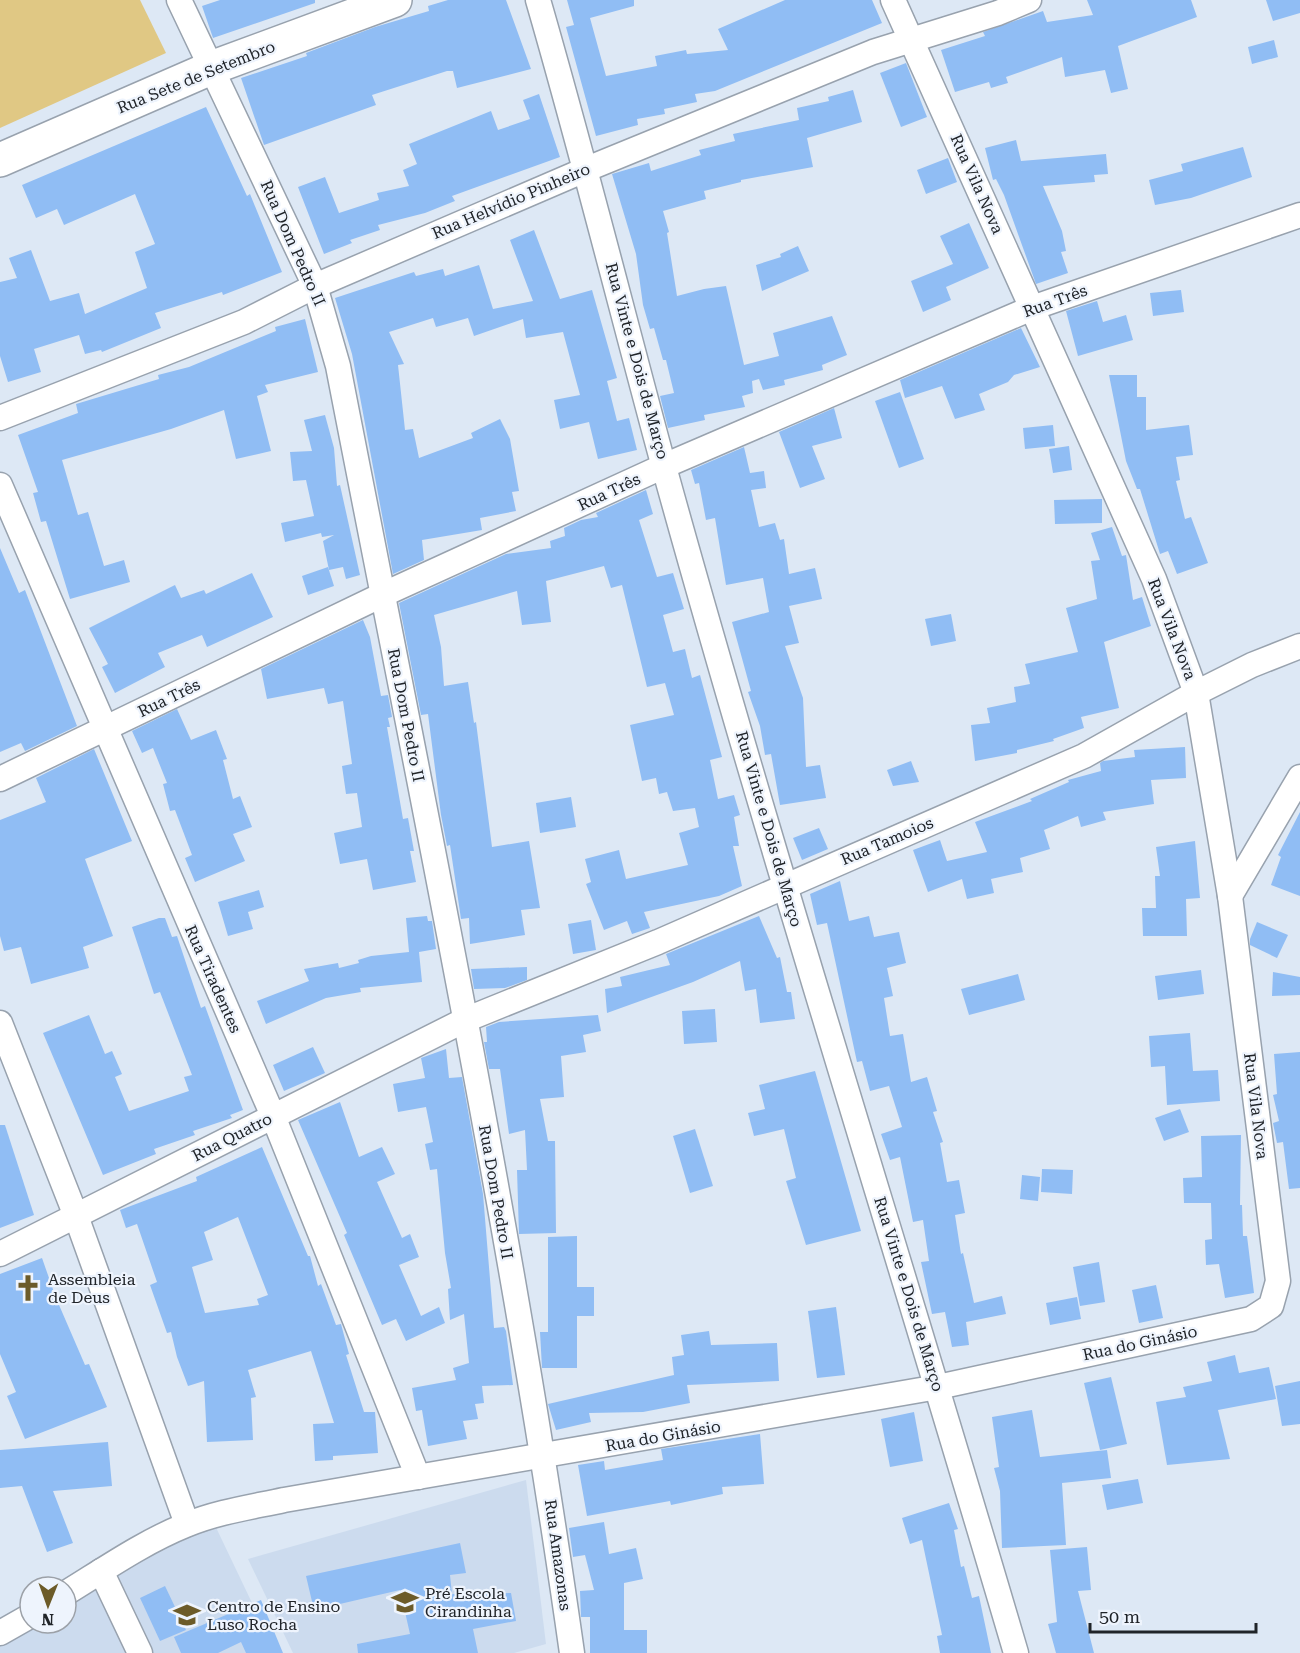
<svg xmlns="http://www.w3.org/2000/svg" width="1300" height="1653" viewBox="0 0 1300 1653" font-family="'Roboto Serif',serif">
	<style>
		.built { fill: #ccdbee }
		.green { fill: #e0c884 }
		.building { fill: #90bdf4; fill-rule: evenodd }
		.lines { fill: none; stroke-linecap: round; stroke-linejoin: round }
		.street-casing { stroke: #98a2ae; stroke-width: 27 }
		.secondary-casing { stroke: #98a2ae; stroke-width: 36 }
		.street { stroke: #fff; stroke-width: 24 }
		.secondary { stroke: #fff; stroke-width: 33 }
		.labels { text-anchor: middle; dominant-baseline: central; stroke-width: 4.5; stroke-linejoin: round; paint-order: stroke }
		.street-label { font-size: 16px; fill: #202429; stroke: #eef4fd }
		.poi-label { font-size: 16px; fill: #202429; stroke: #eef4fd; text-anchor: start }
	</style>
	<rect width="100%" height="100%" fill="#dde8f5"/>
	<g class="built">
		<path d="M526 1480 546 1644 514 1653H293L248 1559Z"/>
		<path d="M211 1517 276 1653H0V1634L30 1623H66V1595Z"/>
	</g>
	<path class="green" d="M0 0H140L166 53 0 128Z"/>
	<g class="building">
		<path d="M220 0H315V3L213 38 202 6Z"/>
		<path d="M448 0H506L531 69 457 88 453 71H447L372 95 376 105 264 145 241 78 307 56 306 53 375 27 429 11 428 6Z"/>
		<path d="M567 0H634V6L590 18 606 76 657 66 655 56 686 50 687 54 728 50 718 29 785 0H872L882 23 715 91 695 94 697 102 664 109 665 114 637 119 638 125 596 136 566 27 574 25Z"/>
		<path d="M1087 0H1191L1197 17 1118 46 1128 89 1111 93 1105 70 1065 77 1062 57 1006 77 1008 83 991 88 989 82 955 92 941 50 985 36 983 32 1043 11 1047 22 1093 15Z"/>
		<path d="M1266 0H1300V13L1273 21Z"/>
		<path d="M1274 40 1278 57 1252 64 1248 47Z"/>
		<path d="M906 63 927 117 901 127 880 73Z"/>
		<path d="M853 90 862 122 807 138 813 167 741 180V182L704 191 706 199 663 211 669 232 667 233 677 296 704 289 726 286 744 365 779 356 773 333 832 316 847 355 822 365 823 370 784 380 785 385 763 390 759 379 752 381 753 393 742 396 745 407 704 415 705 420 668 428 660 396 674 393 666 360H663L654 328 650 329 643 305 636 254 612 174 649 163 651 171 701 155 699 150 735 141 733 134 799 120 797 108 829 101 828 97Z"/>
		<path d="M539 94 560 157 452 196 455 201 425 213 378 225 380 230 350 240 352 243 324 254 298 187 325 177 339 213 379 200 377 193 409 186 403 170 417 164 409 144 491 111 498 130 530 119 523 100Z"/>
		<path d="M206 107 247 196 250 194 282 272 223 295 222 292 155 313 161 328 102 352 101 350 85 354 79 335 34 349 41 372 8 382 0 356V282L17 278 9 258 31 250 50 301 79 293 85 314 147 288 135 252 155 244 135 194 64 225 57 209 36 218 22 185Z"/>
		<path d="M1016 140 1021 161 1106 154 1108 174 1094 175 1095 182 1043 186 1062 231 1066 251 1061 252 1068 273 1036 284 1004 195 996 179 993 180 985 148Z"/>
		<path d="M1243 147 1252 177 1191 198 1155 205 1149 180 1183 171 1181 164Z"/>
		<path d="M948 158 957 182 926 194 917 170Z"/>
		<path d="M969 223 989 268 946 287 951 300 923 312 911 281 953 264 940 236Z"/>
		<path d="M534 230 560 299 592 290 617 378 607 381 617 421 629 418 637 450 598 459 589 422 560 429 554 400 580 395 563 332 526 338 523 319 474 336 468 318 436 327 433 318 389 332 404 364 398 365 405 430 413 429 419 458 473 438 471 433 500 419 510 439 519 491 512 492 516 511 480 518 482 530 422 540 424 560 393 574 352 354 335 298 414 272 416 276 443 269 445 276 479 265 493 309 533 301 510 240Z"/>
		<path d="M798 246 809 271 762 291 756 265 781 257 780 254Z"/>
		<path d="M1181 290 1184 312 1153 316 1150 293Z"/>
		<path d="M1097 301 1103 322 1126 315 1133 340 1078 356 1066 311Z"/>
		<path d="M305 319 318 372 265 385 268 392 257 396 271 451 236 459 224 410 171 429 62 460 78 515 88 512 104 566 124 560 130 582 70 599 46 521 41 522 33 493 38 492 18 435 78 413 76 404 159 379 158 375 189 367 276 331 275 327Z"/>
		<path d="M1021 328 1040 367 1014 375 1008 382 979 394 985 410 955 419 942 386 905 398 900 380Z"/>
		<path d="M1109 375H1137V397H1146V430L1189 425 1193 455 1176 457 1180 480 1176 481 1185 519 1191 517 1208 563 1177 574 1168 551 1160 554 1140 489H1137L1126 461Z"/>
		<path d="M900 392 924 459 899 468 875 401Z"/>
		<path d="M834 408 842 438 812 446 825 479 800 488 779 432Z"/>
		<path d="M325 415 334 448 337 486 340 485 360 575 346 579 343 567 329 570 323 541 334 535 322 537 321 533 285 542 281 523 314 516 306 480 293 481 290 452 312 451 304 420Z"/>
		<path d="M1053 425 1055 446 1025 449 1023 428Z"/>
		<path d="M1069 446 1072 470 1053 473 1049 449Z"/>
		<path d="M744 447 750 473 764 471 766 488 751 490 759 527 775 523 780 540 784 539 789 574 815 568 822 599 789 606 799 643 785 646 803 698 806 767 820 765 826 798 780 805 771 754 765 755 760 726 748 692 751 691 732 622 769 612 763 578 726 585 715 518 706 520 699 483 695 484 691 470Z"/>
		<path d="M646 490 653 514 639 520 657 577 673 573 684 609 663 615 673 652 685 649 692 678 700 675 722 757 710 760 718 799 734 795 740 815 734 817 739 846H733L742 886 719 896 644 912 650 928 632 934 627 921 604 930 586 884 591 882 585 859 619 850 626 879 688 865 679 833 699 827 695 808 673 811 667 792 659 794 656 778 642 781 630 725 674 715 665 683 647 687 622 585 611 588 604 566 546 581 551 622 522 625 517 591 434 615 441 647 444 686 468 682 474 723 476 722 492 847 529 841 540 908 521 910 525 935 470 944 469 918 461 919 450 845 447 846 441 815 428 714 421 715 399 603 506 554 551 548 550 541 565 536 564 528 581 520 598 517 596 513Z"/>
		<path d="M1102 499V523L1055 524 1054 500Z"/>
		<path d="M1112 527 1122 556 1126 555 1133 600 1142 597 1151 626 1104 642 1119 708 1081 717 1084 728 1053 739 1054 741 1017 750V753L975 761 971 725 990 723 987 708 1016 702 1014 687 1030 684 1025 664 1078 652 1066 608 1097 599 1091 561 1100 560 1091 533Z"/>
		<path d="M0 548 19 593 25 590 77 726 25 751 21 743 0 752Z"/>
		<path d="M328 567 334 586 308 595 302 576Z"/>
		<path d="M252 573 273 617 207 647 202 635 158 653 165 667 115 693 102 667 108 664 89 628 175 585 181 598 204 590 206 594Z"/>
		<path d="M951 614 956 641 931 646 925 619Z"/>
		<path d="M363 620 370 637 381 696 388 695 392 717 388 718 390 727H387L403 819 408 818 414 851H410L416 882 373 890 367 859 340 864 334 833 362 827 357 793 346 794 342 766 352 764 343 701 328 704 324 688 267 699 261 669Z"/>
		<path d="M177 709 191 740 216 730 227 759 223 760 233 799 240 796 252 827 233 834 245 861 195 882 185 858 192 855 175 810 170 811 163 784 167 783 153 748 142 753 132 731Z"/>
		<path d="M1185 747 1186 778 1151 780 1154 804 1103 812 1106 820 1081 827 1078 816 1044 830 1050 849 1020 858 1023 872 991 879 994 893 967 899 962 879 928 892 913 850 940 840 947 861 987 852 975 822 1032 801 1030 799 1069 782 1068 780 1101 771 1100 763 1103 761 1135 757 1134 750Z"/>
		<path d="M94 749 132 841 85 859 113 936 83 947 89 968 31 984 21 947 4 951 0 936V820L46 802 36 778Z"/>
		<path d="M911 761 919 782 893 786 887 770Z"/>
		<path d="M571 797 576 827 540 833 536 803Z"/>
		<path d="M1300 812V896L1271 885 1281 857 1278 855Z"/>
		<path d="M819 828 828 849 802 860 793 838Z"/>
		<path d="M1195 841 1200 898 1186 899 1187 936H1143L1142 908H1156L1155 876H1160L1156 847Z"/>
		<path d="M840 881 849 921 869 916 874 937 899 932 906 963 887 968 893 996 884 998 890 1036 903 1034 911 1082 927 1077 937 1111 933 1112 943 1142 940 1143 947 1182 959 1180 965 1213 955 1215 961 1254 963 1253 974 1303 1002 1296 1006 1314 966 1322 969 1345 952 1347 945 1312 932 1314 921 1262 929 1261 923 1220 913 1222 900 1157 890 1160 881 1134 902 1127 889 1086 870 1091 862 1061 857 1062 827 923 817 925 810 894Z"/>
		<path d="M259 890 264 907 248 912 253 929 228 936 218 902Z"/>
		<path d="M427 916 428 921H432L436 949 419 952 422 982 360 988 361 992 326 998 266 1024 257 1001 309 981 304 969 338 963 339 968 359 963 358 960 371 956 409 952 406 918Z"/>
		<path d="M759 916 777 958 780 957 787 992H791L795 1019 760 1023 756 989 745 991 740 961 693 982 607 1013 605 989 622 986 620 977 670 965 666 954Z"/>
		<path d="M159 918H165L172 937 177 936 201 1008 205 1006 243 1110 230 1115 232 1118 193 1131 195 1135 154 1149 156 1154 103 1175 43 1033 89 1015 105 1054 112 1051 122 1074 115 1077 129 1111 189 1091 184 1077 192 1075 160 992 154 994 132 927Z"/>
		<path d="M591 920 596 950 573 954 568 924Z"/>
		<path d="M1257 922 1288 935 1277 958 1250 945V939Z"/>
		<path d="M527 967V980L505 988 474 989 471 969Z"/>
		<path d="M1201 970 1204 994 1158 1000 1155 976Z"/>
		<path d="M1273 972 1300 977V995L1272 996Z"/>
		<path d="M1018 974 1025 1000 969 1015 961 989Z"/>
		<path d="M715 1009 717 1042 684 1044 682 1011Z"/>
		<path d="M598 1015 601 1031 583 1035 586 1052 561 1056 564 1097 540 1099 548 1141H555L556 1233 519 1234 517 1170H527L525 1130 509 1134 500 1069H489L484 1042H487L486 1027 499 1022Z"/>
		<path d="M1190 1033 1193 1071 1218 1070 1220 1101 1167 1105 1165 1066 1151 1067 1149 1036Z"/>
		<path d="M313 1047 325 1073 284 1091 273 1065Z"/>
		<path d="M446 1049 449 1078 462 1077 483 1194 494 1328 504 1327 506 1331 513 1385 482 1386 484 1403 475 1404 478 1419 463 1421 467 1439 428 1446 422 1410 416 1411 412 1388 456 1380 453 1368 469 1363 464 1314 450 1320 448 1289 451 1288 445 1253 437 1169 430 1170 425 1144 433 1142 426 1107 398 1112 393 1084 425 1078 421 1058Z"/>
		<path d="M1300 1052V1188L1289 1189 1283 1142 1277 1143 1273 1123 1279 1121 1273 1095 1277 1094 1274 1054Z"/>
		<path d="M815 1071 861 1231 806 1245 786 1181 796 1178 784 1129 754 1136 748 1113 765 1109 759 1085Z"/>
		<path d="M340 1102 359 1157 382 1147 395 1174 377 1182 402 1238 410 1234 419 1257 399 1265 421 1316 439 1307 445 1323 406 1341 396 1319 382 1325 344 1235 347 1233 298 1120Z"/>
		<path d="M1180 1109 1189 1132 1164 1141 1155 1118Z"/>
		<path d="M0 1125H5L34 1215 0 1228Z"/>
		<path d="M695 1129 713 1186 690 1193 673 1136Z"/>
		<path d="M1241 1135 1240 1205H1242L1243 1236H1247L1254 1293 1225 1298 1219 1264 1206 1265 1205 1240 1212 1239 1211 1203H1184L1183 1178 1202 1177 1201 1136Z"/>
		<path d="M262 1147 308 1256H310L318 1286 321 1284 336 1325 341 1324 349 1354 346 1355 364 1412H375L378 1453 333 1456V1460L315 1461 313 1424 334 1423 311 1351 248 1370 256 1397 251 1398 253 1440 207 1442 204 1381 188 1386 177 1357 171 1332 167 1333 150 1285 157 1282 137 1224 126 1228 120 1210 197 1181 196 1177ZM238 1217 268 1295 257 1299 259 1305 205 1313 192 1267 213 1260 204 1232Z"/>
		<path d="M1042 1169 1073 1170 1072 1194 1041 1192Z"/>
		<path d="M1022 1175 1040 1177 1038 1201 1020 1199Z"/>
		<path d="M577 1236V1287H594V1316H577V1368H542L540 1332H548V1237Z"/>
		<path d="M42 1258 56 1298 85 1365 89 1364 107 1407 25 1439 7 1396 16 1392 0 1354V1274Z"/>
		<path d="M1099 1262 1105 1302 1080 1306 1073 1267Z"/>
		<path d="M1156 1285 1163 1318 1139 1323 1132 1290Z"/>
		<path d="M1077 1297 1081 1319 1050 1325 1046 1303Z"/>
		<path d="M836 1307 845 1375 817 1378 808 1311Z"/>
		<path d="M709 1331 711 1345 777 1343 779 1381 687 1385 690 1403 643 1412 589 1413 591 1422 556 1430 548 1404 674 1375 672 1357 684 1355 681 1335Z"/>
		<path d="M1235 1355 1239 1373 1269 1367 1276 1399 1218 1410 1230 1459 1167 1465 1156 1402 1186 1397 1183 1387 1212 1381 1207 1362Z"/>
		<path d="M1111 1377 1127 1444 1100 1450 1084 1383Z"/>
		<path d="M1300 1381V1424L1282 1426 1275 1386Z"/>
		<path d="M1032 1410 1040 1457 1107 1450 1111 1478 1062 1483 1066 1545 1002 1548 1000 1491 994 1468 999 1467 992 1417Z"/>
		<path d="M914 1412 923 1461 890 1467 881 1419Z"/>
		<path d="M760 1434 764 1484 722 1487 723 1494 671 1505 670 1501 587 1516 578 1465 604 1461 605 1470 663 1460 661 1449Z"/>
		<path d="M108 1442 112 1486 53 1491 73 1543 47 1552 22 1486 0 1488V1450Z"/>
		<path d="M1138 1479 1143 1503 1107 1510 1102 1485Z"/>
		<path d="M949 1503 958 1529 954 1530 961 1567 964 1566 972 1598 979 1596 991 1653H940L937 1636 942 1635 922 1540 910 1544 902 1518Z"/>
		<path d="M604 1522 609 1554 636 1548 643 1579 624 1583V1630H647V1653H590V1617H581L580 1591 594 1590 585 1555 573 1557 569 1528Z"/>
		<path d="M460 1543 466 1573 450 1575 452 1594 511 1593 516 1621 473 1629 478 1653H358L357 1644 410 1634 400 1590 314 1610 306 1576Z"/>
		<path d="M1087 1547 1091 1590 1078 1591 1094 1653H1056L1048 1624 1057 1622 1050 1550Z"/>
		<path d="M165 1586 186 1630 160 1641 140 1598Z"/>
		<path d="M261 1600 283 1653H246L241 1642 218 1653H181L174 1637Z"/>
	</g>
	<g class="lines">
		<defs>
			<g id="street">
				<path d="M179 0 315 286 338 366C421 794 511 1221 572 1653"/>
				<path d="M538 0C583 155 622 312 664 467 774 865 900 1258 1016 1653"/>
				<path d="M0 418 244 322 315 286 587 169 873 52 998 13 1029 0"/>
				<path d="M0 485 273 1116 418 1477"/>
				<path d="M0 779 382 595 664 466 1032 308 1300 215"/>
				<path d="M1230 896 1300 777"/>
				<path d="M0 1023 76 1216 187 1524"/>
				<path d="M0 1254 465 1020 658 942 1084 756 1196 693 1252 665 1300 646"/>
				<path d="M101 1571 140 1653"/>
				<path d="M66 1593C105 1569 144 1542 186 1525 217 1512 252 1507 284 1500L938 1387 1251 1319 1271 1306 1278 1281 1230 896 1196 693 1154 579 893 0"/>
				<path d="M0 1633 30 1616"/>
			</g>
			<path id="secondary" d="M0 160 211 68 395 0"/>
		</defs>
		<use href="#street" class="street-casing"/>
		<use href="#secondary" class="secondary-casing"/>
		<use href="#street" class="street"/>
		<use href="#secondary" class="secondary"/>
	</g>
	<defs>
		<symbol id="church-bare" viewBox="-9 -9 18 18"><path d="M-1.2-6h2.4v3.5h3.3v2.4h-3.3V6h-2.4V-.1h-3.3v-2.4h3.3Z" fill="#6c5b29" stroke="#eef4fd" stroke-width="2.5" paint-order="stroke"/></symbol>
		<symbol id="school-bare" viewBox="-9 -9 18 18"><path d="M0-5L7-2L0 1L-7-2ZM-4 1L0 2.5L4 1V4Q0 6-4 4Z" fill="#6c5b29" stroke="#eef4fd" stroke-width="2.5" paint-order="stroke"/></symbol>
	</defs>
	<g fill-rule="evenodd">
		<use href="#church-bare" x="9" y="1269" width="38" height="38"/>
		<use href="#school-bare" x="386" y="1583" width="38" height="38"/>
		<use href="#school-bare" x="168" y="1596" width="38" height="38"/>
	</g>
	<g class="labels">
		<g class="street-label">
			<text transform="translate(196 77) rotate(-22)">Rua Sete de Setembro</text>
			<text transform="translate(977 184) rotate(66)">Rua Vila Nova</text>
			<text transform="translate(511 201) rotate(-23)">Rua Helvídio Pinheiro</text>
			<text transform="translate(293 243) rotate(66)">Rua Dom Pedro II</text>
			<text transform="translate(1055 301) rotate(-20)">Rua Três</text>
			<text transform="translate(637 361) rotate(75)">Rua Vinte e Dois de Março</text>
			<text transform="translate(609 492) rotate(-25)">Rua Três</text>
			<text transform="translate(1172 629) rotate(69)">Rua Vila Nova</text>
			<text transform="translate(169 698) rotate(-26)">Rua Três</text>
			<text transform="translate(406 715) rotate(79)">Rua Dom Pedro II</text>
			<text transform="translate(769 829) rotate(74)">Rua Vinte e Dois de Março</text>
			<text transform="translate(887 841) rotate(-23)">Rua Tamoios</text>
			<text transform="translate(213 979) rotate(66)">Rua Tiradentes</text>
			<text transform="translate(1256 1106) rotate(83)">Rua Vila Nova</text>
			<text transform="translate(232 1137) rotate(-27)">Rua Quatro</text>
			<text transform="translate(496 1192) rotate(80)">Rua Dom Pedro II</text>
			<text transform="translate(909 1294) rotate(73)">Rua Vinte e Dois de Março</text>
			<text transform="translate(1140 1343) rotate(-12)">Rua do Ginásio</text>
			<text transform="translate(663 1436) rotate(-10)">Rua do Ginásio</text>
			<text transform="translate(558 1555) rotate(82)">Rua Amazonas</text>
		</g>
		<g class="poi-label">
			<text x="48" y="1279">Assembleia<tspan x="48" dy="18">de Deus</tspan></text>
			<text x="425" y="1593">Pré Escola<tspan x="425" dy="18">Cirandinha</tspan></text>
			<text x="207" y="1606">Centro de Ensino<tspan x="207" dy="18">Luso Rocha</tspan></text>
		</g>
	</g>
	<g transform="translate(48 1605) rotate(181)"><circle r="28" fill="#eef4fd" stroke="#9ca1a8" stroke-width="1.5"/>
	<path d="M0-4.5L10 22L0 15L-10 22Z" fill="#6c5b29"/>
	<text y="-9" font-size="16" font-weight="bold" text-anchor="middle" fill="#202429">N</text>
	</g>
	<path d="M1090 1623v9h166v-9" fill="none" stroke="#202429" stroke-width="3"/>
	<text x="1099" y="1623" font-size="18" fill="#202429" stroke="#eef4fd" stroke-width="4.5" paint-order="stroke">50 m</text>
</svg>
